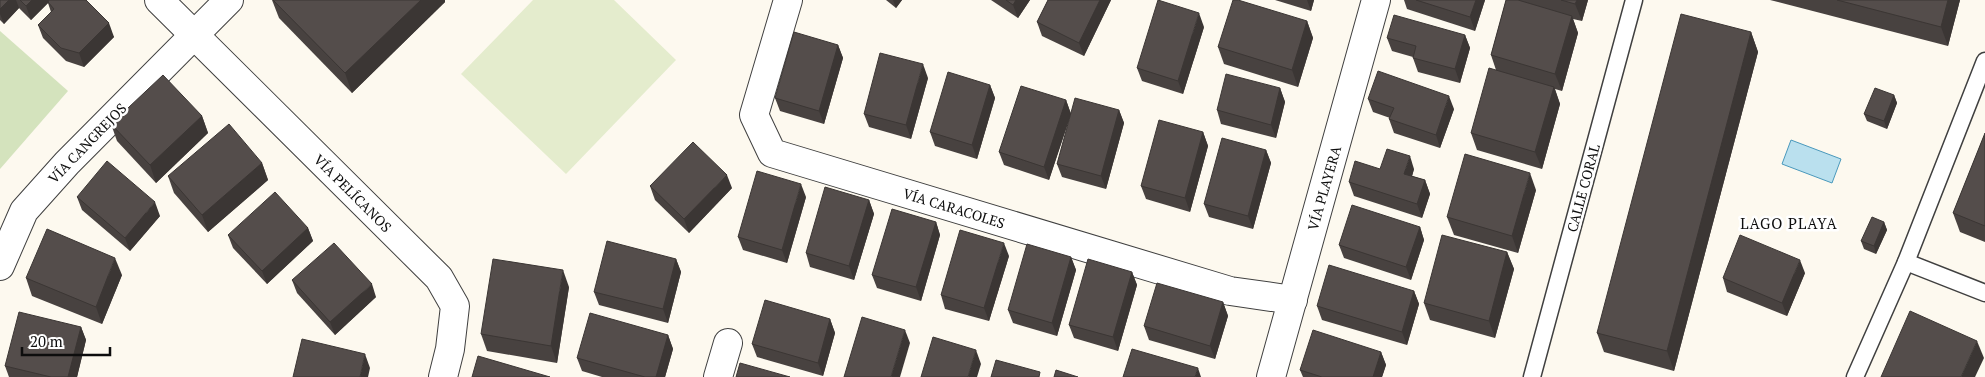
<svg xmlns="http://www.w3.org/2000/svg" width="1985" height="377" viewBox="0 0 1985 377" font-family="'PT Serif',serif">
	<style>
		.green { fill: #d4e3bd }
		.pitch { fill: #e4eccd }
		.water { fill: #bae0ee; stroke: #4a99bc }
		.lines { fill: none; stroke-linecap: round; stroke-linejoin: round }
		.lane-casing { stroke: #404040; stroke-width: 19 }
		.street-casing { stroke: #404040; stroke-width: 30 }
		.lane { stroke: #fff; stroke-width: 16 }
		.street { stroke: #fff; stroke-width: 28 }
		.wall { fill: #484240 }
		.shaded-wall { fill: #3b3634 }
		.building { fill: #544d4b; stroke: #3b3634 }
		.labels { text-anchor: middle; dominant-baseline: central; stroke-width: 5; stroke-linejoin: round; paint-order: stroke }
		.street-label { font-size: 14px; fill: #0d0d0d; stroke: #fff }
		.neighbourhood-label { font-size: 15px; letter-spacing: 1px; fill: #0d0d0d; stroke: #fff }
	</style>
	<rect width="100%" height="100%" fill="#fdf9ef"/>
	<path class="green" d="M0 31 68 91 0 169Z"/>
	<path class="pitch" d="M533 0H614L676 60 566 174 461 74Z"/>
	<path class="water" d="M1791 140 1841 159 1832 183 1782 164Z"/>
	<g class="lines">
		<defs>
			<g id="lane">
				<path d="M1906 262 1985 293"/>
				<path d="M1532 377 1634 0"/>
				<path d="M1855 377 1906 262 1985 61"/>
			</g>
			<g id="street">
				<path d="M159 0 439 278 455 306 450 349 443 377"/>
				<path d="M788 0 754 115 772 153 1230 291 1293 300"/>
				<path d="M0 266 24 211 67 163 229 0"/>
				<path d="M718 377 728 343"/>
				<path d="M1271 377 1376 0"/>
			</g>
		</defs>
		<use href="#lane" class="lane-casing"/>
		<use href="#street" class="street-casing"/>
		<use href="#lane" class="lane"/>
		<use href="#street" class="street"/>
	</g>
	<g class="wall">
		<path d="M0 0H86L114 37 84 67 66 61 43 38 38 25 51 12 48 3 31 20 19 8 4 24 0 20Z"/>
		<path d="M272 0H445V2L352 93 279 18Z"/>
		<path d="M886 0H902L896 8Z"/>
		<path d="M991 0H1030L1018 18Z"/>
		<path d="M1048 0H1111L1084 56 1042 36 1037 22Z"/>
		<path d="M1275 0H1314L1311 11Z"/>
		<path d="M1404 0H1485L1475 31 1407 9Z"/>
		<path d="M1506 0H1588L1582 21 1573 19 1578 33 1562 91 1555 89 1560 104 1542 169 1477 150 1471 133 1496 70 1491 55Z"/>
		<path d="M1770 0H1960L1948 46Z"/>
		<path d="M1307 21 1313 38 1298 87 1224 64 1218 47Z"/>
		<path d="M1204 27 1183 94 1142 81 1137 68Z"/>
		<path d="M1751 32 1758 52 1674 371 1604 352 1597 333Z"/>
		<path d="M1465 35 1470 48 1460 83 1418 72 1413 58V57L1392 51 1387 38Z"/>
		<path d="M838 45 843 58 824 124 780 111 775 98Z"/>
		<path d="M928 78 911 139 869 127 864 114Z"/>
		<path d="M990 85 995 98 977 159 935 146 930 132Z"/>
		<path d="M1280 88 1285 102 1276 138 1221 124 1217 110Z"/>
		<path d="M1894 95 1897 103 1887 129 1867 121 1864 114Z"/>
		<path d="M1368 99 1454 109 1440 148 1394 133 1389 119 1390 118 1373 112Z"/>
		<path d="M1066 100 1071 114 1049 180 1004 165 999 152Z"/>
		<path d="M1119 110 1124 123 1106 189 1062 177 1057 164Z"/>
		<path d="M202 116 208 133 156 183 117 141 111 124Z"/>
		<path d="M1203 132 1208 146 1190 212 1146 199 1141 186Z"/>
		<path d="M1985 133V242L1960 232 1953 213Z"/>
		<path d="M1266 150 1271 163 1253 229 1209 217 1204 204Z"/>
		<path d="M262 163 268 180 208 232 174 193 168 176Z"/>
		<path d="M1380 169H1414L1412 176 1425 180 1430 194 1422 218 1354 196 1349 182Z"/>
		<path d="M650 186 732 188 689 233 655 200Z"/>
		<path d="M1536 190 1518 253 1454 235 1447 217Z"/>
		<path d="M77 197 160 216 130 251 82 210Z"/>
		<path d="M806 197 787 263 743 250 738 237Z"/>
		<path d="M869 200 874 214 854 280 810 267 806 253Z"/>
		<path d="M936 222 940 235 921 301 877 288 872 275Z"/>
		<path d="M1884 222 1887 230 1876 254 1864 249 1861 241Z"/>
		<path d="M1420 227 1424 240 1411 280 1344 258 1339 245Z"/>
		<path d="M308 228 313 241 267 284 233 248 228 235Z"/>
		<path d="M1507 252 1514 269 1495 338 1430 320 1424 303Z"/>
		<path d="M1009 256 989 321 945 309 941 295Z"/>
		<path d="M1071 257 1076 270 1057 336 1013 323 1008 310Z"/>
		<path d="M676 259 681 272 668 323 599 305 594 292Z"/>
		<path d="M1132 272 1137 285 1118 351 1074 338 1069 325Z"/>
		<path d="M1805 273 1787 316 1727 292 1723 278Z"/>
		<path d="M122 275 102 324 32 296 26 278Z"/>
		<path d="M292 280 376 297 335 335 297 293Z"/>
		<path d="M569 287 557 363 487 351 481 334Z"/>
		<path d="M1414 291 1419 304 1407 345 1322 320 1317 306Z"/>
		<path d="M1223 302 1228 316 1215 359 1149 340 1144 326Z"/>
		<path d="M830 319 835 333 823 376 757 357 752 344Z"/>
		<path d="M81 327 86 340 77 377H9L5 366Z"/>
		<path d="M668 335 673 349 665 377H602L582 371 577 358Z"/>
		<path d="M1381 352 1386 365 1382 377H1303L1300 370Z"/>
	</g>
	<g class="shaded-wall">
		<path d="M9 0H16L19 8 4 24 0 14V9Z"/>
		<path d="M32 0H51L31 20 26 6Z"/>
		<path d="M421 0H445V2L352 93 345 73Z"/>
		<path d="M893 0H902L896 8Z"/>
		<path d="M1016 0H1030L1018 18 1013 5Z"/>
		<path d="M1100 0H1111L1084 56 1079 43Z"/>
		<path d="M1307 0H1314L1311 11Z"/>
		<path d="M1476 0H1485L1475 31 1470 17Z"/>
		<path d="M1577 0H1588L1582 21 1575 4Z"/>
		<path d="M1948 0H1960L1948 46 1941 27Z"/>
		<path d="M1199 13 1204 27 1183 94 1178 81Z"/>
		<path d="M1572 16 1578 33 1562 91 1555 74Z"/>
		<path d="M1307 21 1313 38 1298 87 1292 70Z"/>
		<path d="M109 23 114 37 84 67 79 53Z"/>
		<path d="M1751 32 1758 52 1674 371 1667 351Z"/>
		<path d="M1465 35 1470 48 1460 83 1455 69Z"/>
		<path d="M838 45 843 58 824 124 819 111Z"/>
		<path d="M923 64 928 78 911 139 906 125Z"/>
		<path d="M990 85 995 98 977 159 972 145Z"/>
		<path d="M1554 87 1560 104 1542 169 1535 152Z"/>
		<path d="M1280 88 1285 102 1276 138 1271 125Z"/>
		<path d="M1894 95 1897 103 1887 129 1884 121Z"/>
		<path d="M1449 96 1454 109 1440 148 1436 135Z"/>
		<path d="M1066 100 1071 114 1049 180 1044 167Z"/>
		<path d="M1119 110 1124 123 1106 189 1101 176Z"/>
		<path d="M202 116 208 133 156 183 150 165Z"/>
		<path d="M1203 132 1208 146 1190 212 1185 198Z"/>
		<path d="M1266 150 1271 163 1253 229 1248 216Z"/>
		<path d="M1410 156 1414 169 1409 187 1404 174Z"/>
		<path d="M262 163 268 180 208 232 202 215Z"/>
		<path d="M1530 173 1536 190 1518 253 1512 236Z"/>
		<path d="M727 175 732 188 689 233 684 219Z"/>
		<path d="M1425 180 1430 194 1422 218 1417 204Z"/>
		<path d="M801 184 806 197 787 263 782 250Z"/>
		<path d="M869 200 874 214 854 280 849 266Z"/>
		<path d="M155 202 160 216 130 251 125 238Z"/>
		<path d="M936 222 940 235 921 301 916 287Z"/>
		<path d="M1884 222 1887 230 1876 254 1874 246Z"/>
		<path d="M1420 227 1424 240 1411 280 1406 267Z"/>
		<path d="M308 228 313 241 267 284 262 271Z"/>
		<path d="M1004 243 1009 256 989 321 984 308Z"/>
		<path d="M1507 252 1514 269 1495 338 1489 321Z"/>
		<path d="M1071 257 1076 270 1057 336 1052 323Z"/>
		<path d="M115 258 122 275 102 324 96 307Z"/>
		<path d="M676 259 681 272 668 323 663 309Z"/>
		<path d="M1800 260 1805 273 1787 316 1782 303Z"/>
		<path d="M563 270 569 287 557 363 551 346Z"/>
		<path d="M1132 272 1137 285 1118 351 1113 337Z"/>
		<path d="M372 284 376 297 335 335 330 322Z"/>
		<path d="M1414 291 1419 304 1407 345 1402 332Z"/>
		<path d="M1223 302 1228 316 1215 359 1210 346Z"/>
		<path d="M830 319 835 333 823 376 818 363Z"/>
		<path d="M81 327 86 340 77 377H68Z"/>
		<path d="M905 330 910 343 900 377H891Z"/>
		<path d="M668 335 673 349 665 377H656Z"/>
		<path d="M1977 341 1984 358 1975 377H1961Z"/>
		<path d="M976 350 981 364 977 377H968Z"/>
		<path d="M1381 352 1386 365 1382 377H1373Z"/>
		<path d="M365 354 370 368 368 377H360Z"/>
		<path d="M1198 368 1201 377H1195Z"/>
	</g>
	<g class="building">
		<path d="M0 0H9L0 9Z"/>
		<path d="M20 0H32L26 6Z"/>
		<path d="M49 0H86L109 23 79 53 61 48 38 25 54 9 48 2Z"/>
		<path d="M273 0H421L345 73Z"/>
		<path d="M1006 0H1016L1013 5Z"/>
		<path d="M1048 0H1100L1079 43 1037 22Z"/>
		<path d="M1158 0 1199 13 1178 81 1137 68Z"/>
		<path d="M1233 0H1238L1307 21 1292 70 1218 47Z"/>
		<path d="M1416 0H1476L1470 17Z"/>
		<path d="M1506 0H1518L1572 16 1555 74 1491 55Z"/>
		<path d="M1561 0H1577L1575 4Z"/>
		<path d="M1837 0H1948L1941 27Z"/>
		<path d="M1681 14 1751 32 1667 351 1597 333Z"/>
		<path d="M1394 15 1465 35 1455 69 1413 58 1416 46 1387 38Z"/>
		<path d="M794 32 838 45 819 111 775 98Z"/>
		<path d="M880 53 923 64 906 125 864 114Z"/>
		<path d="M1489 68 1554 87 1535 152 1471 133Z"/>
		<path d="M1378 71 1449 96 1436 135 1389 119 1394 108 1368 99Z"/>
		<path d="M948 72 990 85 972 145 930 132Z"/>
		<path d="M1226 74 1280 88 1271 125 1217 110Z"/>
		<path d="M163 75 202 116 150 165 111 124Z"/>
		<path d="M1021 86 1066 100 1044 167 999 152Z"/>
		<path d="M1875 88 1894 95 1884 121 1864 114Z"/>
		<path d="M1075 98 1119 110 1101 176 1057 164Z"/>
		<path d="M1159 120 1203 132 1185 198 1141 186Z"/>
		<path d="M229 124 262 163 202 215 168 176Z"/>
		<path d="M1985 133V226L1953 213Z"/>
		<path d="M1222 138 1266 150 1248 216 1204 204Z"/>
		<path d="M693 142 727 175 684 219 650 186Z"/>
		<path d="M1387 149 1410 156 1404 174 1425 180 1417 204 1349 182 1355 161 1380 169Z"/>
		<path d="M1465 154 1530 173 1512 236 1447 217Z"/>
		<path d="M107 161 155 202 125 238 77 197Z"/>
		<path d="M757 171 801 184 782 250 738 237Z"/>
		<path d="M825 187 869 200 849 266 806 253Z"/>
		<path d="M275 192 308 228 262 271 228 235Z"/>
		<path d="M1352 205 1420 227 1406 267 1339 245Z"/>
		<path d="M892 209 936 222 916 287 872 275Z"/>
		<path d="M1872 217 1884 222 1874 246 1861 241Z"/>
		<path d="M47 229 115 258 96 307 26 278Z"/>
		<path d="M960 230 1004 243 984 308 941 295Z"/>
		<path d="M1442 235 1507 252 1489 321 1424 303Z"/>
		<path d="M1740 235 1800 260 1782 303 1723 278Z"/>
		<path d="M607 241 676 259 663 309 594 292Z"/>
		<path d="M334 243 372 284 330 322 292 280Z"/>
		<path d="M1027 244 1071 257 1052 323 1008 310Z"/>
		<path d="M493 259 563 270 551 346 481 334Z"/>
		<path d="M1088 259 1132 272 1113 337 1069 325Z"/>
		<path d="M1329 265 1414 291 1402 332 1317 306Z"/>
		<path d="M1157 283 1223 302 1210 346 1144 326Z"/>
		<path d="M765 300 830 319 818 363 752 344Z"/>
		<path d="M1910 311 1977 341 1961 377H1881Z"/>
		<path d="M19 312 81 327 68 377H51L5 366Z"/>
		<path d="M590 313 668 335 656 377H645L577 358Z"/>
		<path d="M862 317 905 330 891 377H844Z"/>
		<path d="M1313 330 1381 352 1373 377H1322L1300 370Z"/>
		<path d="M933 337 976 350 968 377H921Z"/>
		<path d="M302 339 365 354 360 377H293Z"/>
		<path d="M1132 349 1198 368 1195 377H1123Z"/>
		<path d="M478 356 550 377H472Z"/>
		<path d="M996 360 1040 372 1039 377H991Z"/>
		<path d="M740 363 790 377H736Z"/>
		<path d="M1056 370 1078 377H1054Z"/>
	</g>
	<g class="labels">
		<g class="street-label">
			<text transform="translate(87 143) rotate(-46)">VÍA CANGREJOS</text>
			<text transform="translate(1324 188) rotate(-74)">VÍA PLAYERA</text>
			<text transform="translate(1583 188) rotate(-75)">CALLE CORAL</text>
			<text transform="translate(353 193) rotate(45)">VÍA PELÍCANOS</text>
			<text transform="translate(954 208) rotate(17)">VÍA CARACOLES</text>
		</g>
		<g class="neighbourhood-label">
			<text x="1789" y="223">LAGO PLAYA</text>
		</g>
	</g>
	<path d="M22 347v8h88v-8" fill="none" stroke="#0d0d0d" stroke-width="2.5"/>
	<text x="30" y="347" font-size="15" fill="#0d0d0d" stroke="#ffffff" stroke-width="4" paint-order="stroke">20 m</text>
</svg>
